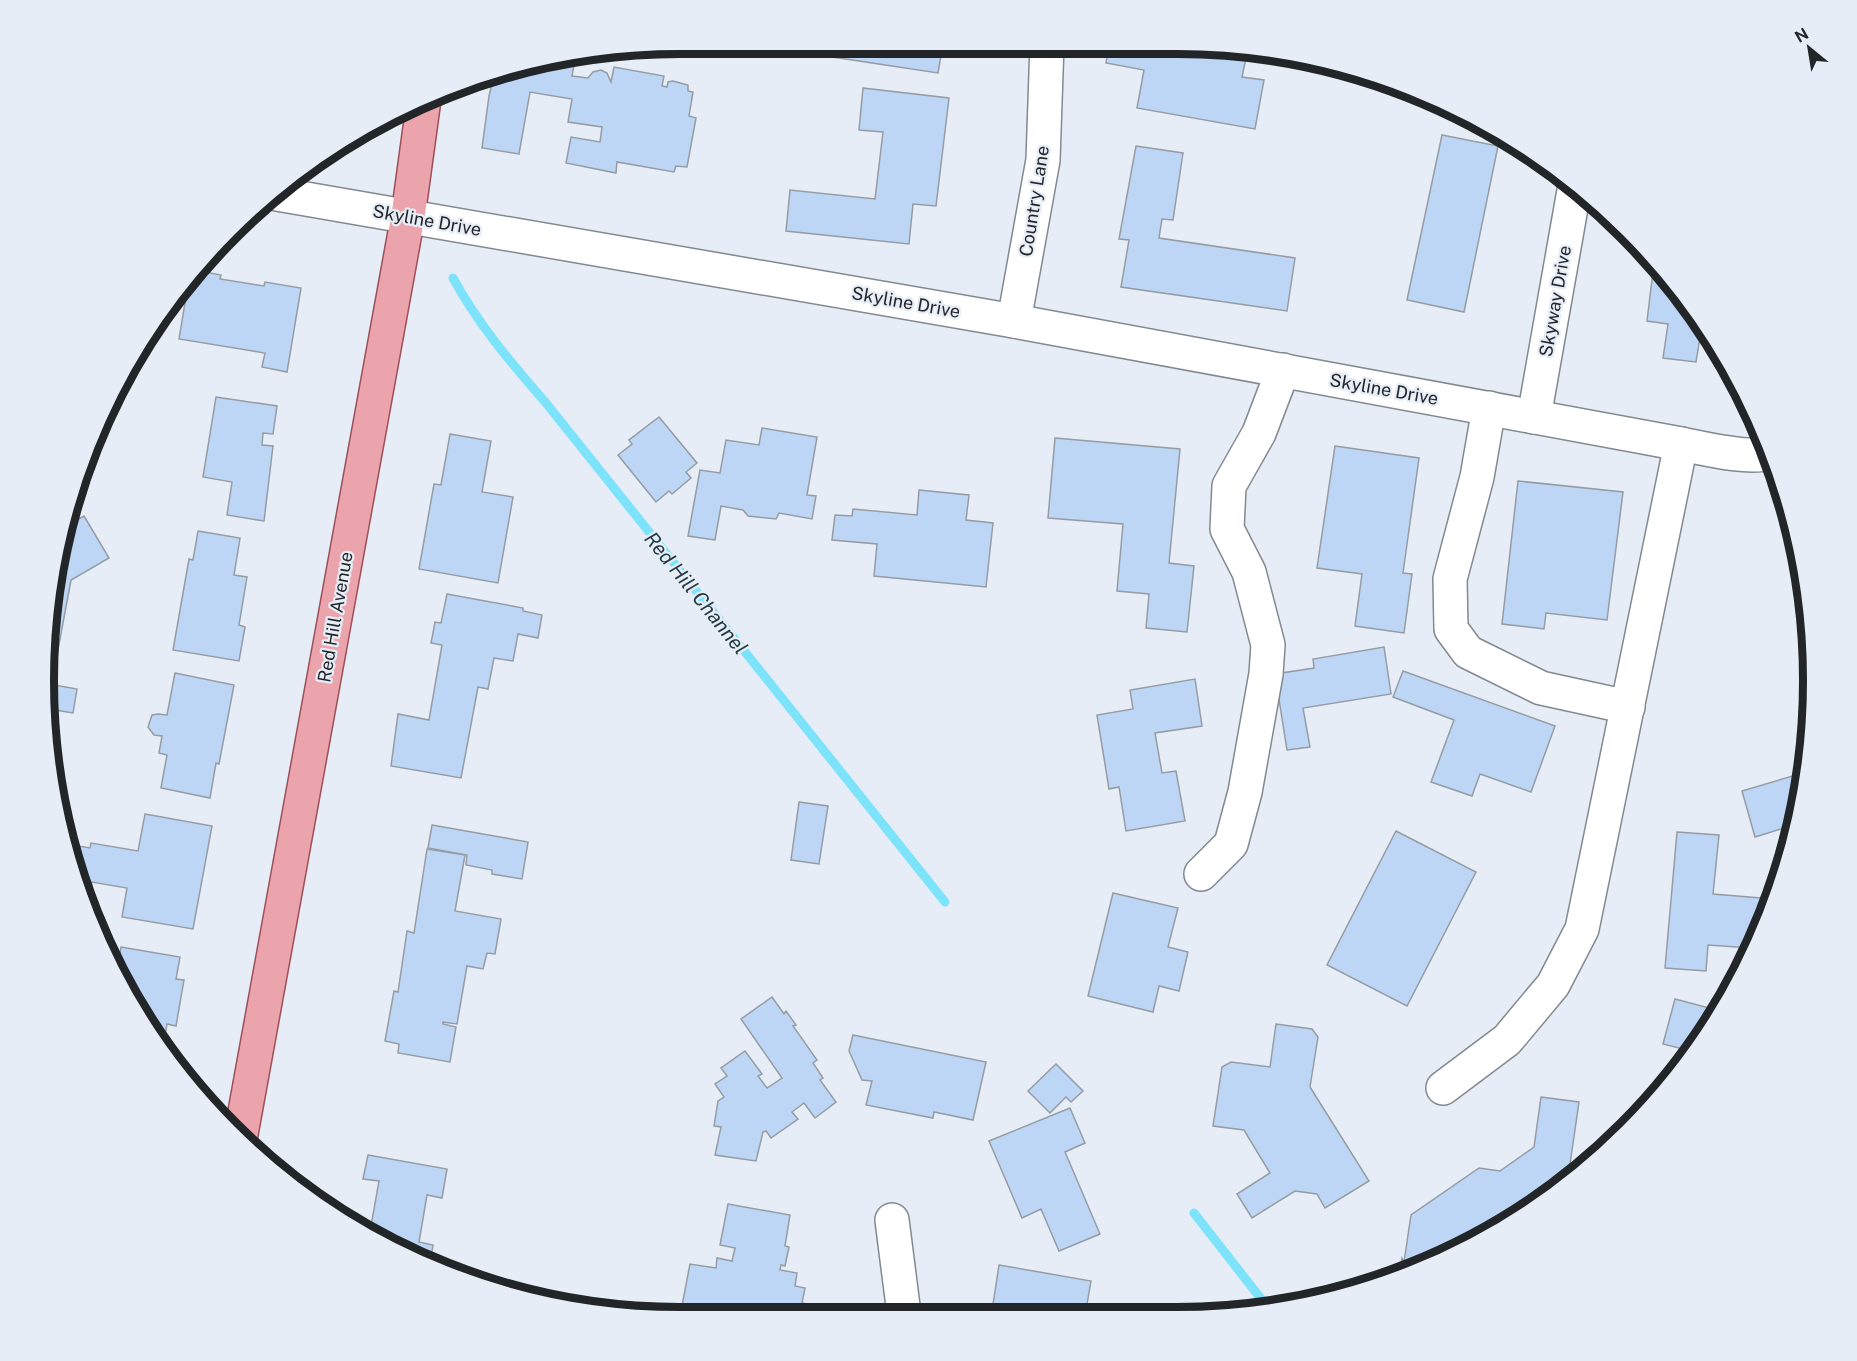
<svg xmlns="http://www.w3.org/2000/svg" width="1857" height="1361" viewBox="0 0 1857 1361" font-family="'Public Sans',sans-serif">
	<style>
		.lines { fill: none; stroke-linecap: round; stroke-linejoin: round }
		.stream { stroke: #7de3fb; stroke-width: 9 }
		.building { fill: #bed6f5; stroke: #959ca4; stroke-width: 1.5 }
		.minor-casing { stroke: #828991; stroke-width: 36 }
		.major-casing { stroke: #9d4f5a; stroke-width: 36 }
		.minor { stroke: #fff; stroke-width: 33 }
		.major { stroke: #eba3ac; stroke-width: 33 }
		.labels { text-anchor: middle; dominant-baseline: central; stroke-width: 4.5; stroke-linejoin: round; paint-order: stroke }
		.street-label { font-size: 18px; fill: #232629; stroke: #e6edf6 }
		.water-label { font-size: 20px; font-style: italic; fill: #233a40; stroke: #e6edf6 }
		.rim { fill: none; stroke: #232629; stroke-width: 8 }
	</style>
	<rect width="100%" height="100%" fill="#e6edf6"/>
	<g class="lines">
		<g class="stream">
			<path d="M453 278C478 324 511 363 546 403L945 902"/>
			<path d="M1194 1213 1269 1309"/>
		</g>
	</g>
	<g class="building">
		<path d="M828 44H943L938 73 826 56Z"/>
		<path d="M1109 44H1177L1247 53 1242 77 1264 80 1255 129 1137 108 1144 70 1106 63Z"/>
		<path d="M565 59 575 60 572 76 588 78 593 72 601 70 607 73 611 82 614 67 664 76 662 86 667 87 668 82 673 81 688 85V91L693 92 689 116 696 118 687 167 676 166 674 172 617 162 616 173 566 163 571 137 600 142 602 127 568 122 572 99 530 92 519 154 482 148 489 96 494 76 506 78 507 68 515 65Z"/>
		<path d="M863 88 949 98 936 206 913 204 909 244 786 231 790 190 875 199 883 132 859 130Z"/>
		<path d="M1442 135 1498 146 1464 312 1407 300Z"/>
		<path d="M1136 146 1183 153 1173 220 1162 219 1159 238 1295 258 1287 311 1121 287 1129 240 1119 239Z"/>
		<path d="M1654 263 1682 292 1702 325 1696 362 1663 358 1668 324 1647 321Z"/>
		<path d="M195 270 221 275 220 279 264 286 265 282 301 288 287 372 262 367 265 353 179 339 189 279Z"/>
		<path d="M216 397 277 406 273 434 263 433 262 445 273 446 264 521 227 515 232 482 203 477Z"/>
		<path d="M659 417 697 463 686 472 691 478 672 494 669 491 656 502 618 455 632 444 629 440Z"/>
		<path d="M762 428 817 437 807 495 816 496 812 519 779 513 776 519 748 516 743 510 721 506 715 540 688 536 700 470 720 473 726 440 759 445Z"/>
		<path d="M450 434 491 441 482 492 513 497 498 583 419 569 434 484 441 485Z"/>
		<path d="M1055 438 1180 449 1169 563 1194 566 1187 632 1146 628 1149 594 1117 591 1123 524 1048 518Z"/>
		<path d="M1335 446 1419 458 1403 573 1412 574 1404 633 1355 626 1362 574 1317 568Z"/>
		<path d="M1518 481 1623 492 1607 620 1546 613 1544 629 1502 624Z"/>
		<path d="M919 490 969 495 966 520 993 523 986 587 874 576 877 544 832 540 835 515 852 516 853 509 917 515Z"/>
		<path d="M84 516 109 558 71 580 55 666 49 665V597L66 526Z"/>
		<path d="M198 531 240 538 234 575 247 577 239 625 245 627 239 661 173 650 189 559 193 560Z"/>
		<path d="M447 594 523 608V611L542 615 538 638 518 634 513 661 494 658 488 689 478 687 461 778 391 766 398 714 429 720 442 645 431 643 435 622 441 623Z"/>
		<path d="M1384 647 1391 694 1303 708 1310 747 1287 750 1275 674 1314 668 1313 659Z"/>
		<path d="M1403 671 1555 726 1531 792 1480 774 1472 796 1431 782 1454 720 1393 697Z"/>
		<path d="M175 673 234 685 219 764 216 763 210 798 161 788 167 755 159 753 162 736 154 735 148 727 152 715 158 714 167 715Z"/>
		<path d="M1195 679 1202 726 1155 733 1162 773 1176 771 1185 821 1126 831 1119 787 1109 789 1097 715 1133 709 1130 690Z"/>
		<path d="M49 684 77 689 73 713 49 709Z"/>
		<path d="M1806 772 1794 825 1755 837 1742 791Z"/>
		<path d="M799 802 828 806 819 864 791 860Z"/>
		<path d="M145 814 212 826 193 929 122 917 127 888 92 882 90 894 84 893 72 849 73 845 90 848 91 843 138 851Z"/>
		<path d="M432 825 528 842 522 879 492 874V870L466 865 467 855 428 848Z"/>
		<path d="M1396 831 1476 872 1407 1006 1327 965Z"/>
		<path d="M1677 832 1719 835 1713 894 1761 898 1758 933 1751 948 1708 945 1706 971 1665 968Z"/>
		<path d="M427 849 465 855 455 911 501 919 495 954 487 953 483 969 467 966 457 1024 443 1022V1024L456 1027 450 1062 398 1053 399 1044 385 1041 394 991 398 992 407 931 414 933Z"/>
		<path d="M1113 893 1178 908 1168 947 1188 952 1179 991 1159 986 1153 1012 1088 996Z"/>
		<path d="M121 947 180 957 176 979 184 980 176 1026 167 1024 163 1047 118 968Z"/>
		<path d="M772 997 784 1014 786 1011 796 1025 793 1026 817 1060 813 1063 823 1078 820 1080 836 1102 815 1118 804 1103 792 1112 798 1119 771 1138 766 1131 763 1132 756 1161 715 1155 721 1127 714 1126 718 1101 724 1097 715 1084 727 1076 721 1068 745 1051 762 1074 758 1076 767 1088 782 1078 741 1019Z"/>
		<path d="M1675 999 1713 1009 1708 1027 1691 1051 1663 1044Z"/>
		<path d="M1276 1024 1312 1029 1318 1037 1310 1087 1369 1181 1325 1208 1317 1194 1295 1191 1252 1218 1237 1194 1270 1173 1244 1130 1213 1126 1222 1067 1231 1062 1270 1067Z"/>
		<path d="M853 1035 986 1062 973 1120 934 1112 933 1118 866 1105 872 1081 862 1080 849 1051Z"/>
		<path d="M1056 1064 1083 1091 1071 1102 1066 1097 1050 1113 1028 1091Z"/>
		<path d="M1541 1097 1579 1102 1569 1171 1544 1188 1549 1195 1501 1222 1497 1216 1437 1259 1421 1269 1399 1275 1402 1258 1404 1262 1411 1215 1479 1168 1500 1171 1534 1147Z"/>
		<path d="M1070 1108 1085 1143 1065 1152 1100 1234 1059 1251 1041 1209 1022 1218 989 1141Z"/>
		<path d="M368 1155 447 1169 442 1198 427 1195 419 1242 433 1245 430 1264 398 1252 360 1228 361 1225 371 1226 379 1181 363 1179Z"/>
		<path d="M728 1204 790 1215 785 1246 789 1247 785 1266 781 1265 780 1270 797 1273 795 1286 805 1288 802 1303 826 1307 825 1315 706 1316 681 1311 690 1264 716 1268 717 1258 732 1261 735 1248 720 1245Z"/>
		<path d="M999 1265 1091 1281 1086 1310 1053 1305 1051 1313 996 1314 997 1312 992 1311Z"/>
	</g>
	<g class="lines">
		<defs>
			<g id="minor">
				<path d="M277 194 1014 321 1681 444C1702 448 1750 460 1768 453"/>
				<path d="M1014 321 1043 160 1047 44"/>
				<path d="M1489 408 1477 477 1450 579 1451 629 1468 652 1541 688 1628 707"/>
				<path d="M1534 417 1575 185"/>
				<path d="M1201 874 1231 844 1245 792 1266 674 1268 645 1249 572 1227 529 1229 486 1259 433 1283 370"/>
				<path d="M1443 1088 1507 1040 1553 985 1582 929 1681 444"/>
				<path d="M892 1220 904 1314"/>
			</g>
			<path id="major" d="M241 1134 408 216 424 99"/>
		</defs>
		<use href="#minor" class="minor-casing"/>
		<use href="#major" class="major-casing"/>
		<use href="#minor" class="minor"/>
		<use href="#major" class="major"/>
	</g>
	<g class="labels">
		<g class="street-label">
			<text transform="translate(1034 201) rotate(-81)">Country Lane</text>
			<text transform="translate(427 220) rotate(10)">Skyline Drive</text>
			<text transform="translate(1555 301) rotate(-80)">Skyway Drive</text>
			<text transform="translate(906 302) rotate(10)">Skyline Drive</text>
			<text transform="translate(1384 389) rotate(10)">Skyline Drive</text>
			<text transform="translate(335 617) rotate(-80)">Red Hill Avenue</text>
		</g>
		<g class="water-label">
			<text transform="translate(696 593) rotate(51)">Red Hill Channel</text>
		</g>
	</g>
	<path d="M0 0H1857V1361H0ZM680 54H1177A626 626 0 0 1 1803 680V681A626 626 0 0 1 1177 1307H680A626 626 0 0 1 54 681V680A626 626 0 0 1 680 54Z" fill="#e6edf6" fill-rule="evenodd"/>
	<path class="rim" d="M680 54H1177A626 626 0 0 1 1803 680V681A626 626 0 0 1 1177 1307H680A626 626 0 0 1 54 681V680A626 626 0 0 1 680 54Z"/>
	<g transform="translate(1809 48) rotate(330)" stroke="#e6edf6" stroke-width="4.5" paint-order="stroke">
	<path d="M0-4.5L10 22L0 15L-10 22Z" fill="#232629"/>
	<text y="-9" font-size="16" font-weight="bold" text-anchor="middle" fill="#232629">N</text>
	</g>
</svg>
